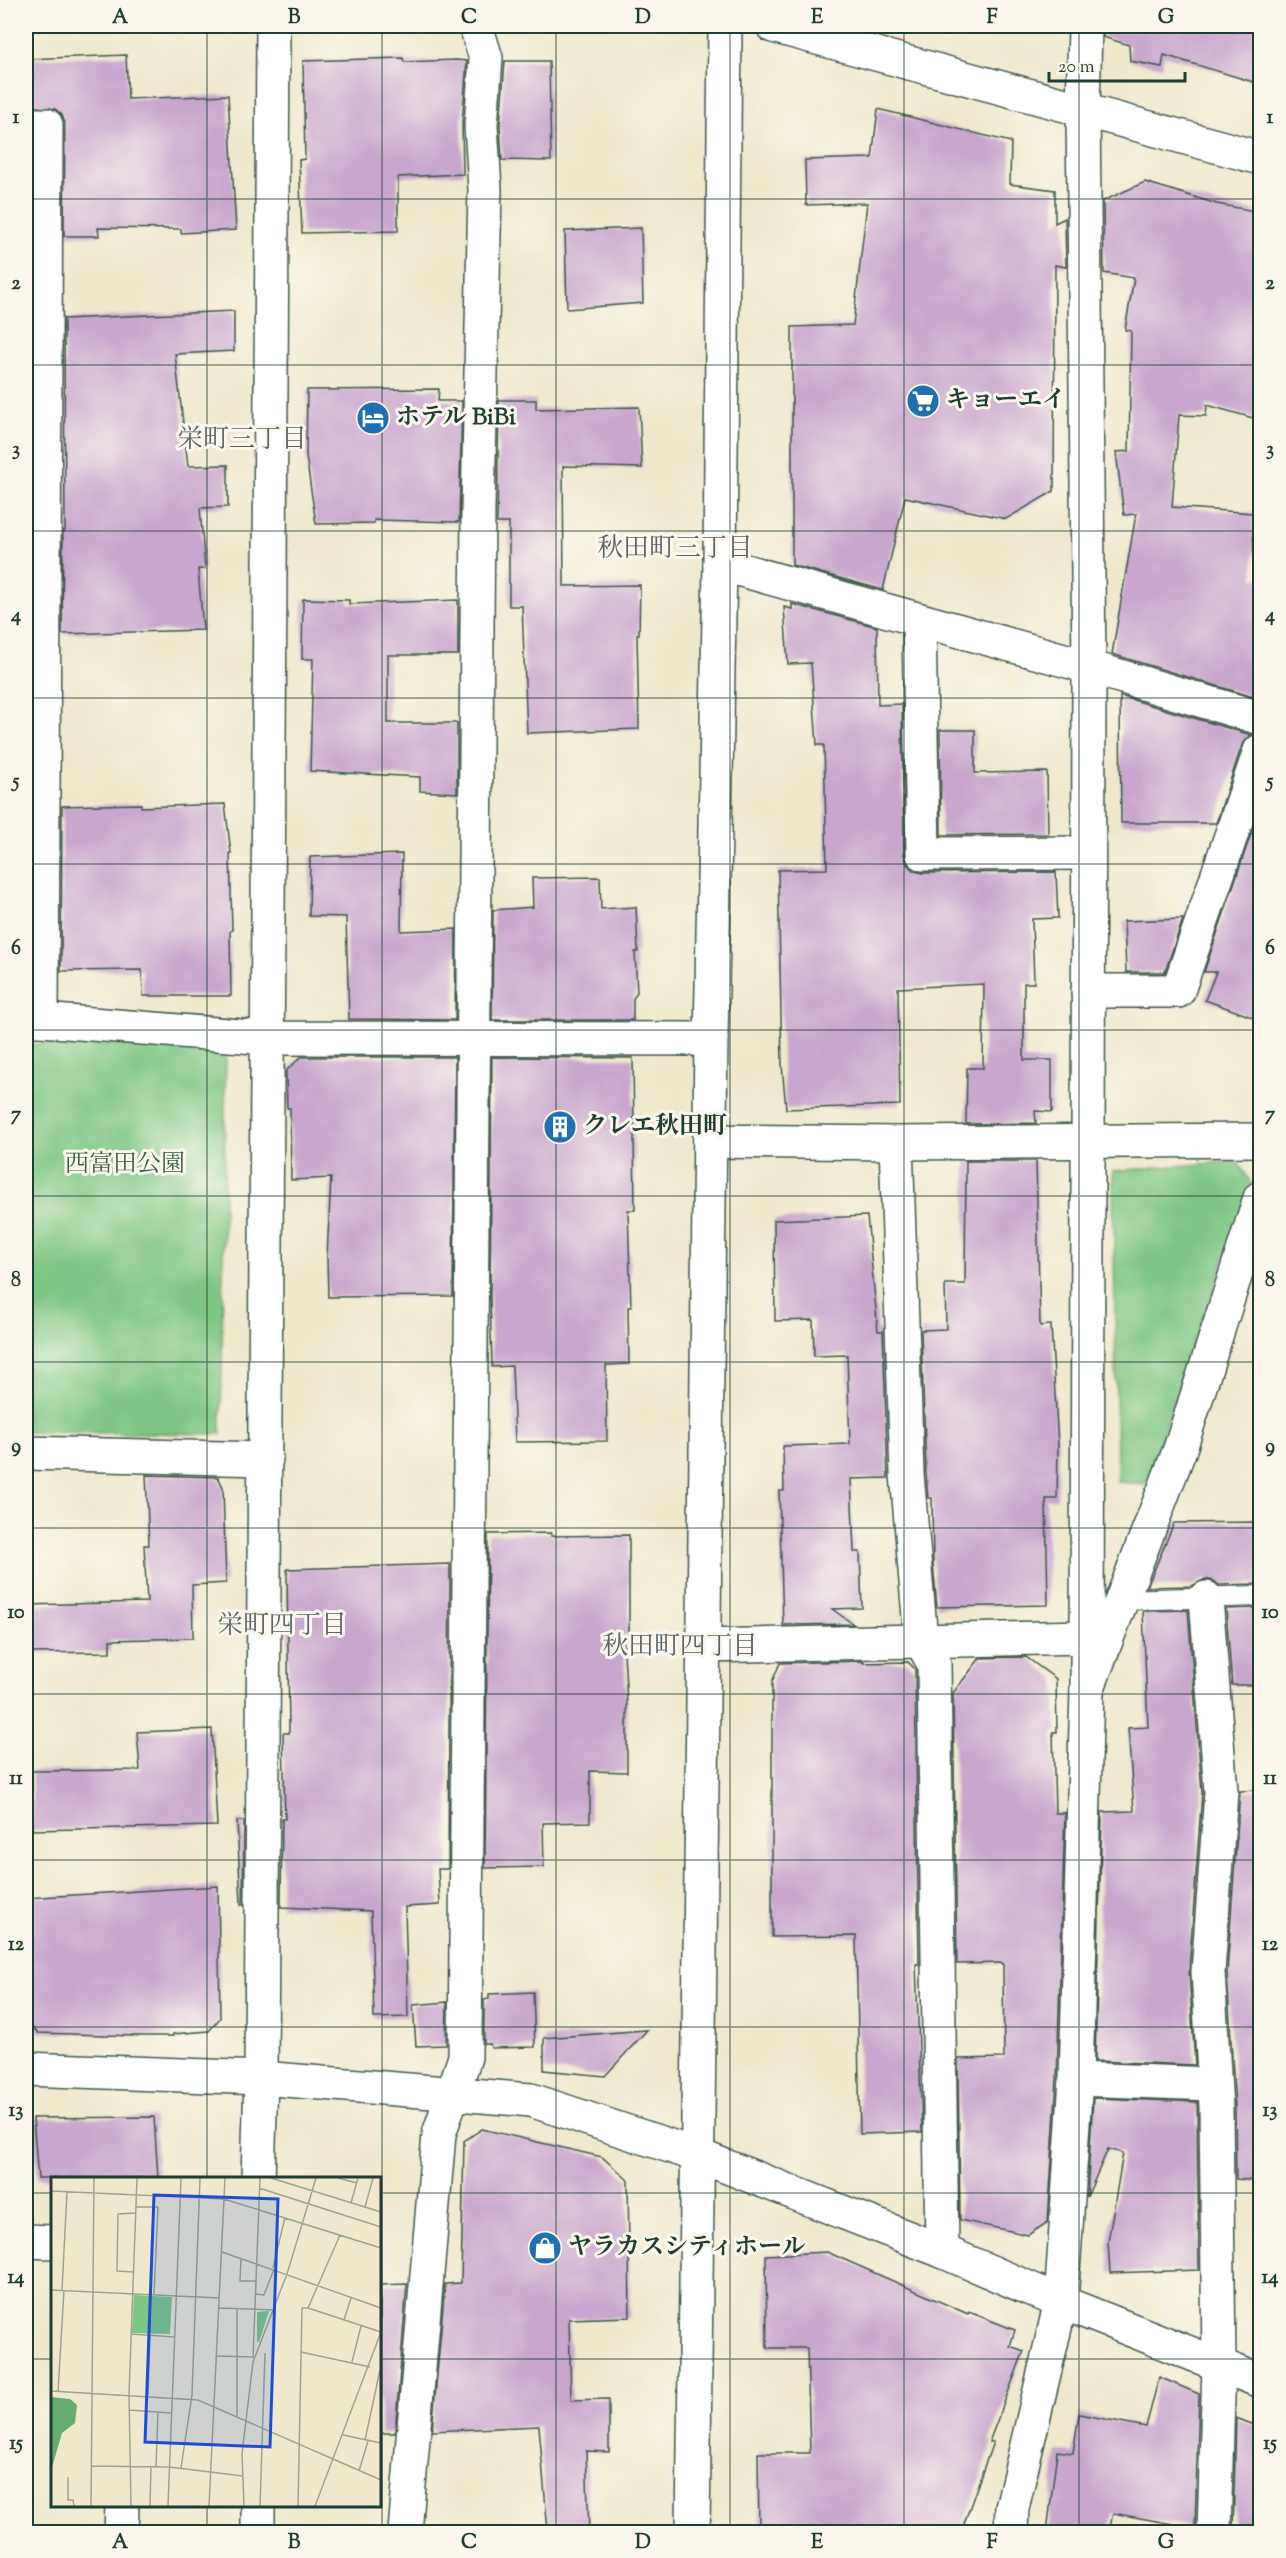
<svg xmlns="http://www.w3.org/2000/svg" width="1286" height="2558" viewBox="0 0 1286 2558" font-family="'Sorts Mill Goudy','Noto Serif JP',serif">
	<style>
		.green { fill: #7dc683; stroke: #4e825c; stroke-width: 1.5 }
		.building { fill: #c8a6cd }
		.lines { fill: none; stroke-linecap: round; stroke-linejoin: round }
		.service-casing { stroke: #3e574b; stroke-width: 22 }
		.minor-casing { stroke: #3e574b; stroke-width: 36 }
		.tertiary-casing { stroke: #3e574b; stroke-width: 36 }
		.service { stroke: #fff; stroke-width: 20 }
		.minor { stroke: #fff; stroke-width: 33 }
		.tertiary { stroke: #fff; stroke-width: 33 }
		.grid { fill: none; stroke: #1f3d34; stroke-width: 1.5; stroke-opacity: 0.55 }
		.labels { text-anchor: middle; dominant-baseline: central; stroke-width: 6; stroke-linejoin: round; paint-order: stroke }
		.poi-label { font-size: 24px; font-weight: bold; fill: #1f3d34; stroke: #fbf7ec; text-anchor: start }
		.park-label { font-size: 24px; fill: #365f48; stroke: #fbf7ec }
		.neighbourhood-label { font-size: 26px; fill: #5a626a; stroke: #fbf7ec }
		.inset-road { fill: none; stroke: #9ca490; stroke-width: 1.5 }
		.view { fill: #1d4ed8; fill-opacity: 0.15; stroke: #1d4ed8; stroke-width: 3 }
		.inset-edge { fill: none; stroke: #1f3d34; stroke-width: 3 }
		.neatline { fill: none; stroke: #1f3d34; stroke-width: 2 }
		.grid-label { font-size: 20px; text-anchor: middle; font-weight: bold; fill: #1f3d34 }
	</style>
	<rect width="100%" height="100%" fill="#fbf7ec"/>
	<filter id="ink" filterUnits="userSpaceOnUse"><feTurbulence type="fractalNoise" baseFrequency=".0167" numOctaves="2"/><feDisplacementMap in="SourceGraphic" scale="12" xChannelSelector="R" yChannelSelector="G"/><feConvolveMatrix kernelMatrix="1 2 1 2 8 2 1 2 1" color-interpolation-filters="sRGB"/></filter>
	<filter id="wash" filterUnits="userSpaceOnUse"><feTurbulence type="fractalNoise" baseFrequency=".008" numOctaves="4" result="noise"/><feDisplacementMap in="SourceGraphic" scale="24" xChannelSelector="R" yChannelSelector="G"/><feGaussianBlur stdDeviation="1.35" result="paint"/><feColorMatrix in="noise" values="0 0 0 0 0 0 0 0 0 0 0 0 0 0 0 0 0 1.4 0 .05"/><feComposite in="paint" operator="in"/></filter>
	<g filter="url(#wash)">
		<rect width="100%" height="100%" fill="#efe8cd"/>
		<g class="green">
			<path d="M26 1044 226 1045 221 1434 26 1432Z"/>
			<path d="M1237 1161 1251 1183 1145 1484 1117 1482 1113 1171Z"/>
		</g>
		<g id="blocks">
			<g class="building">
				<path d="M1104 26H1260V84L1164 55 1162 67 1130 61 1129 45 1103 37Z"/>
				<path d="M126 55 128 99 228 95 236 230 181 233V229L98 228 99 236H64L65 124 62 115 55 109 26 106V59Z"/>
				<path d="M403 58 404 62 456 60 467 61 462 124 463 174 398 177V231L302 233 299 160 305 159 303 61Z"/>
				<path d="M505 61H549L551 161 502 160 500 125Z"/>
				<path d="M878 109 1011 142 1010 184 1055 190V223L1065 218 1066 267 1055 265 1054 491 1006 519 905 497 883 590 792 565V327L853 325 867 203 806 205 805 160 872 158Z"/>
				<path d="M1145 182 1217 204 1260 212V420L1207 405 1206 416 1179 415 1172 507 1253 513 1254 578 1260 579V699L1112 654 1136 514 1124 515 1116 452 1129 451 1131 331 1125 330 1134 278 1104 273 1103 201Z"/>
				<path d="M641 228 643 303 567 309 565 231Z"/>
				<path d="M234 311V351L175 354 188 466 228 465V507L200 508 205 569H198L203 630 62 634 63 531H65L64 319Z"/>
				<path d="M439 389 438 401H462L459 522 374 520V523L316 524 306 456 307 390Z"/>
				<path d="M499 400H536V409L639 407 642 468 563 466 564 586 640 585 639 634H637L639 729 527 733 522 606H509V523H497Z"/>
				<path d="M303 599 349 600V604L458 600V655H388V723H457V793L420 791V777L310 771 313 659H302Z"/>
				<path d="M792 604 877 627 878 705 902 704 904 854 907 864 914 871 923 873 1056 872 1058 918 1032 919 1034 983H1024V1060H1052V1112L1035 1111 1036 1123 966 1124 967 1068H983L984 984 898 988 900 1105 786 1109 782 1065 778 870 827 869 824 745H817L811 663 788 664 784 607 792 609Z"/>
				<path d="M1120 696 1251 735 1242 745 1216 823H1121Z"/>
				<path d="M940 730H975V773L1047 772 1048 834 941 835Z"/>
				<path d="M141 804V807L225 804 231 853H230L232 930 230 931 231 996H143L142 970 61 971 62 806Z"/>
				<path d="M1254 825 1260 826V1020L1205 1000 1216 972H1204Z"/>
				<path d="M402 854 401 931 456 929 455 1020 349 1019 346 917 309 916 310 857Z"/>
				<path d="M600 877 601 909 636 907 638 952H635L637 992 633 999V1020H492L493 910 533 907 532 878Z"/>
				<path d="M1183 919 1165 972H1126L1124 921Z"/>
				<path d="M301 1057H455L453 1296 328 1297 327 1257 331 1178 291 1180 290 1108H287L286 1071Z"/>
				<path d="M492 1057 633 1058 635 1210H628L631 1307H628L629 1364 606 1365 607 1441 515 1442 512 1366 492 1367 490 1296Z"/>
				<path d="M966 1161H1036L1040 1326 1051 1325 1058 1446 1057 1499H1046L1048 1605 937 1607 933 1564 932 1498H928L926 1473 921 1330 946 1329 945 1284H965Z"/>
				<path d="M867 1216 878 1331H883L888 1478 851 1479 854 1552H860L862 1608 832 1609 853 1624 783 1625 779 1491H784L783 1446 850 1444 847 1355 814 1356 813 1320 775 1321 774 1220Z"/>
				<path d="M146 1475 218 1477 223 1487 226 1583 192 1585 193 1638 110 1640V1652L28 1653 27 1605 147 1602 144 1545H149Z"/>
				<path d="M1260 1522V1570H1258V1584L1219 1585 1214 1581 1205 1579 1192 1586 1147 1587 1174 1523Z"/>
				<path d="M551 1533V1536L629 1535V1636H623L627 1703V1772L590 1771V1822L543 1823 544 1867 485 1868 488 1534Z"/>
				<path d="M450 1564 448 1869H438L440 1905 405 1907 408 2017 374 2018 371 1911 281 1907 282 1819H285L283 1733H289L287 1569Z"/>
				<path d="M1258 1608 1259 1685H1232L1226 1609Z"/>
				<path d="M1188 1610 1202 1792 1189 1971 1195 2065 1095 2061 1102 1812 1134 1811 1128 1728 1148 1727 1143 1611Z"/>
				<path d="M1026 1657 1056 1679 1057 1732H1053L1055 1813H1065L1057 2078 1048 2222 1028 2235 960 2220 958 2059 1004 2058 1003 1963 957 1964 953 1693 980 1658Z"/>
				<path d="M863 1661V1663L908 1662 915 1669 919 1964H916L922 2132 860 2134 856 1936 772 1937V1682L780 1663Z"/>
				<path d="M212 1729 217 1826 32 1830V1771L140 1770 137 1732Z"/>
				<path d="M1260 1790V2181L1236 2179 1235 2107 1227 1972 1240 1791Z"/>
				<path d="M237 1821H244L243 1905H241Z"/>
				<path d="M218 1886 220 2018 209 2031 173 2034V2036H137L38 2033 26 2022V1898Z"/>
				<path d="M533 1992 535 2047 491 2048 490 2044H484V2000L489 1999V1994Z"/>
				<path d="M447 2002 446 2045 416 2046 413 2005Z"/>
				<path d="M647 2030 605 2076 544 2070V2038Z"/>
				<path d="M1093 2098 1197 2102 1199 2270 1110 2273 1108 2242 1123 2153 1108 2149 1087 2197Z"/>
				<path d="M154 2117 158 2178H38L33 2118Z"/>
				<path d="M482 2129 602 2157 628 2180 630 2317 569 2319 571 2400 609 2399V2452L586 2451 589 2532H548L539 2426 432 2431 445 2284 461 2283 464 2141Z"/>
				<path d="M827 2252 968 2314 969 2312 1015 2330 1010 2346 1024 2351 989 2442H993L961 2532H759L758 2453H810L807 2348H767L766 2255Z"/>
				<path d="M407 2284 395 2433H380V2285Z"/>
				<path d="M1159 2377 1199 2394 1195 2528 1113 2513 1109 2532H1047L1057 2451 1073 2453 1079 2414 1146 2427Z"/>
				<path d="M1236 2418 1260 2427V2532H1233Z"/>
			</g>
		</g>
	</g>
	<g filter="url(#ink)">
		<use href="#blocks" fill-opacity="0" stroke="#3e574b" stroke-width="1.5"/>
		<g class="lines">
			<defs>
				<path id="service" d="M1121 1600 1260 1596"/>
				<g id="minor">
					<path d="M1085 26 1083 110 1089 667 1087 1690"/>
					<path d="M26 125H46L42 1020"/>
					<path d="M720 564 1089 667 1260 718"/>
					<path d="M919 620 923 854 1088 853"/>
					<path d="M1088 991H1178L1260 751"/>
					<path d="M26 1020H42L267 1038 711 1039"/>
					<path d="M710 1141 896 1143 1260 1140"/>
					<path d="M896 1143 907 1474 921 1641 934 1664 942 2251"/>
					<path d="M26 1453 266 1459"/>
					<path d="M1206 1598 1221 1792 1208 1972 1216 2108 1219 2364 1214 2532"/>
					<path d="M705 1646 1086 1637"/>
					<path d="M1076 2079 1214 2084"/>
					<path d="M258 2178 261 2078C266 1394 269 710 273 26"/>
					<path d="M26 2241 52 2242"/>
					<path d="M258 2506V2532"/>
					<path d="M121 2532 122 2506"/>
					<path d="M405 2532 439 2134 465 2057 478 509 485 189 481 125 486 58 476 26"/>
					<path d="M1011 2532 1012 2508 1061 2302 1076 2079 1087 1690 1180 1449 1260 1198"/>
				</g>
				<g id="tertiary">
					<path d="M773 26 1260 158"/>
					<path d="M26 2069 261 2078 531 2100 697 2155 942 2251 1061 2302 1260 2381"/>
					<path d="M693 2532 711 1039 720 564 725 26"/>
				</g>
			</defs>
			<use href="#service" class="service-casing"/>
			<use href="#minor" class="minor-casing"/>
			<use href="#tertiary" class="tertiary-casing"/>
			<use href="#service" class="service"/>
			<use href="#minor" class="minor"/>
			<use href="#tertiary" class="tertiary"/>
		</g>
	</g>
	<path class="grid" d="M207 26V2178M382 26V2532M556 26V2532M730 26V2532M904 26V2532M1079 26V2532M26 199H1260M26 365H1260M26 531H1260M26 698H1260M26 864H1260M26 1030H1260M26 1196H1260M26 1362H1260M26 1528H1260M26 1694H1260M26 1860H1260M26 2027H1260M26 2193H52M380 2193H1260M26 2359H52M380 2359H1260M207 2506V2532"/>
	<defs>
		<symbol id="supermarket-disc" viewBox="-11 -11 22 22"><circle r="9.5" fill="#1f6fb2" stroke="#fbf7ec"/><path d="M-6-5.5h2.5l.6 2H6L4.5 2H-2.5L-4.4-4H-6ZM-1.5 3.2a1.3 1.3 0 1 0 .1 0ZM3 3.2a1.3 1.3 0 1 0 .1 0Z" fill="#fff"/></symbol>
		<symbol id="hotel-disc" viewBox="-11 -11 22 22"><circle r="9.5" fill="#1f6fb2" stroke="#fbf7ec"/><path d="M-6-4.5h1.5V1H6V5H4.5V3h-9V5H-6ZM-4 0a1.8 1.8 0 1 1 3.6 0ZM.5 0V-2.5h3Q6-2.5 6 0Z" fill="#fff"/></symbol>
		<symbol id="building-disc" viewBox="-11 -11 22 22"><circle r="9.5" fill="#1f6fb2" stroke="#fbf7ec"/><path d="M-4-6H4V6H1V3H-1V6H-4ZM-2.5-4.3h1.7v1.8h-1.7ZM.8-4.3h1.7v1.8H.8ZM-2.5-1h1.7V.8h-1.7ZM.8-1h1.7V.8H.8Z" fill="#fff"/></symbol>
		<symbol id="shop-disc" viewBox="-11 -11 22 22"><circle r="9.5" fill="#1f6fb2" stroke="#fbf7ec"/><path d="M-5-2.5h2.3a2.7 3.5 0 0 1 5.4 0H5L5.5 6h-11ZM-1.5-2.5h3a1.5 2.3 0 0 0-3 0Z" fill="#fff"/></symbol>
	</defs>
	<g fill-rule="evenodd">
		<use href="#supermarket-disc" x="904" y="382" width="38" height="38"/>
		<use href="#hotel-disc" x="354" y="399" width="38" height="38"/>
		<use href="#building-disc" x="541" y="1108" width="38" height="38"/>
		<use href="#shop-disc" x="526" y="2229" width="38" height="38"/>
	</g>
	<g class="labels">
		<g class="poi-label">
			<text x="946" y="401">キョーエイ</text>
			<text x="396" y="418">ホテル BiBi</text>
			<text x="583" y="1127">クレエ秋田町</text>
			<text x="568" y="2248">ヤラカスシティホール</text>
		</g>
		<g class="park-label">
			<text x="125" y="1165">西富田公園</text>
		</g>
		<g class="neighbourhood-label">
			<text x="242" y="440">栄町三丁目</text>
			<text x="675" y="549">秋田町三丁目</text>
			<text x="282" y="1626">栄町四丁目</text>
			<text x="680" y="1647">秋田町四丁目</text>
		</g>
	</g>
	<g transform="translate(51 2177)">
		<rect width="330" height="330" fill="#efe8cd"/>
		<path d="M83 118 121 120 119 157 81 156ZM218 134 208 165H206V135Z" fill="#7dc683"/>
		<path d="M0 220 19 222 26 228 24 246 11 256 0 294Z" fill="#66ab71"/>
		<path class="inset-road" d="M220 1 330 35M287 1 306 6M208 11 330 50M0 14 173 22 330 71M300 26 307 1M85 30H107L103 117M314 30 322 1M171 75 330 131M190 81 189 104H205M222 91 234 40M83 95 66 94 67 37 85 36M0 113 168 121M11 113 16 15M205 117 213 118 223 92M168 131 223 133M186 131V239M257 131 330 155M293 143 300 121M80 157 124 160M250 175 319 190M165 179 202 180M202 181 209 1M301 185 310 149M0 214 147 223 330 303M7 215 13 113M97 218 99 158M78 233 120 236M292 258 330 266M314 263 329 193M40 289 118 290 192 299M105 290 107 235M130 291 141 218 149 1M308 294 317 264M17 300V323H22L23 329M40 329 43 1M80 329 78 217 86 1M99 329 100 290M117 329 130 1M158 329 174 1M193 329 191 277 202 185 236 97 265 1M209 329 214 176M247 329 251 131H257L289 58M264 329 330 155"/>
		<path class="view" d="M103 18 227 22 219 270 94 265Z"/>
		<rect width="330" height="330" class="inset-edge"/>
	</g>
	<rect width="1286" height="2558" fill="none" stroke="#fbf7ec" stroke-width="66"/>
	<path d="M1049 72v9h136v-9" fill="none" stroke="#1f3d34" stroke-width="3"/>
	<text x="1058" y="72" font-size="18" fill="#1f3d34" stroke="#fbf7ec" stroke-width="4.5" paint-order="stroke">20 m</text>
	<rect x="33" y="33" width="1220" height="2492" class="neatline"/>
	<g class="grid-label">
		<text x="120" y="23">A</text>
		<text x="294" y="23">B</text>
		<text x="469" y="23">C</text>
		<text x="643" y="23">D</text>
		<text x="817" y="23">E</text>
		<text x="992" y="23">F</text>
		<text x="1166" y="23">G</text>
		<text x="16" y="123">1</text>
		<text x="1270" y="123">1</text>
		<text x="16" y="289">2</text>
		<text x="1270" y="289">2</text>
		<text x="16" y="455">3</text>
		<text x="1270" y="455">3</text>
		<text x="16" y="621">4</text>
		<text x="1270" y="621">4</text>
		<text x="16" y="787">5</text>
		<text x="1270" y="787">5</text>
		<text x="16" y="954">6</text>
		<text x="1270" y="954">6</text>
		<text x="16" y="1120">7</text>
		<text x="1270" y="1120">7</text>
		<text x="16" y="1286">8</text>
		<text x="1270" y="1286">8</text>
		<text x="16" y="1452">9</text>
		<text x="1270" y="1452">9</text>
		<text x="16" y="1618">10</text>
		<text x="1270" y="1618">10</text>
		<text x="16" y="1784">11</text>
		<text x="1270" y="1784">11</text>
		<text x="16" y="1950">12</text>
		<text x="1270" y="1950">12</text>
		<text x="16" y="2116">13</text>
		<text x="1270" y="2116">13</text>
		<text x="16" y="2283">14</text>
		<text x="1270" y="2283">14</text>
		<text x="16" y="2449">15</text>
		<text x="1270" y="2449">15</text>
		<text x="120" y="2548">A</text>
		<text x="294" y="2548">B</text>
		<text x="469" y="2548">C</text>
		<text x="643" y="2548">D</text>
		<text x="817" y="2548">E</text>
		<text x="992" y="2548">F</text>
		<text x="1166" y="2548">G</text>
	</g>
</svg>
